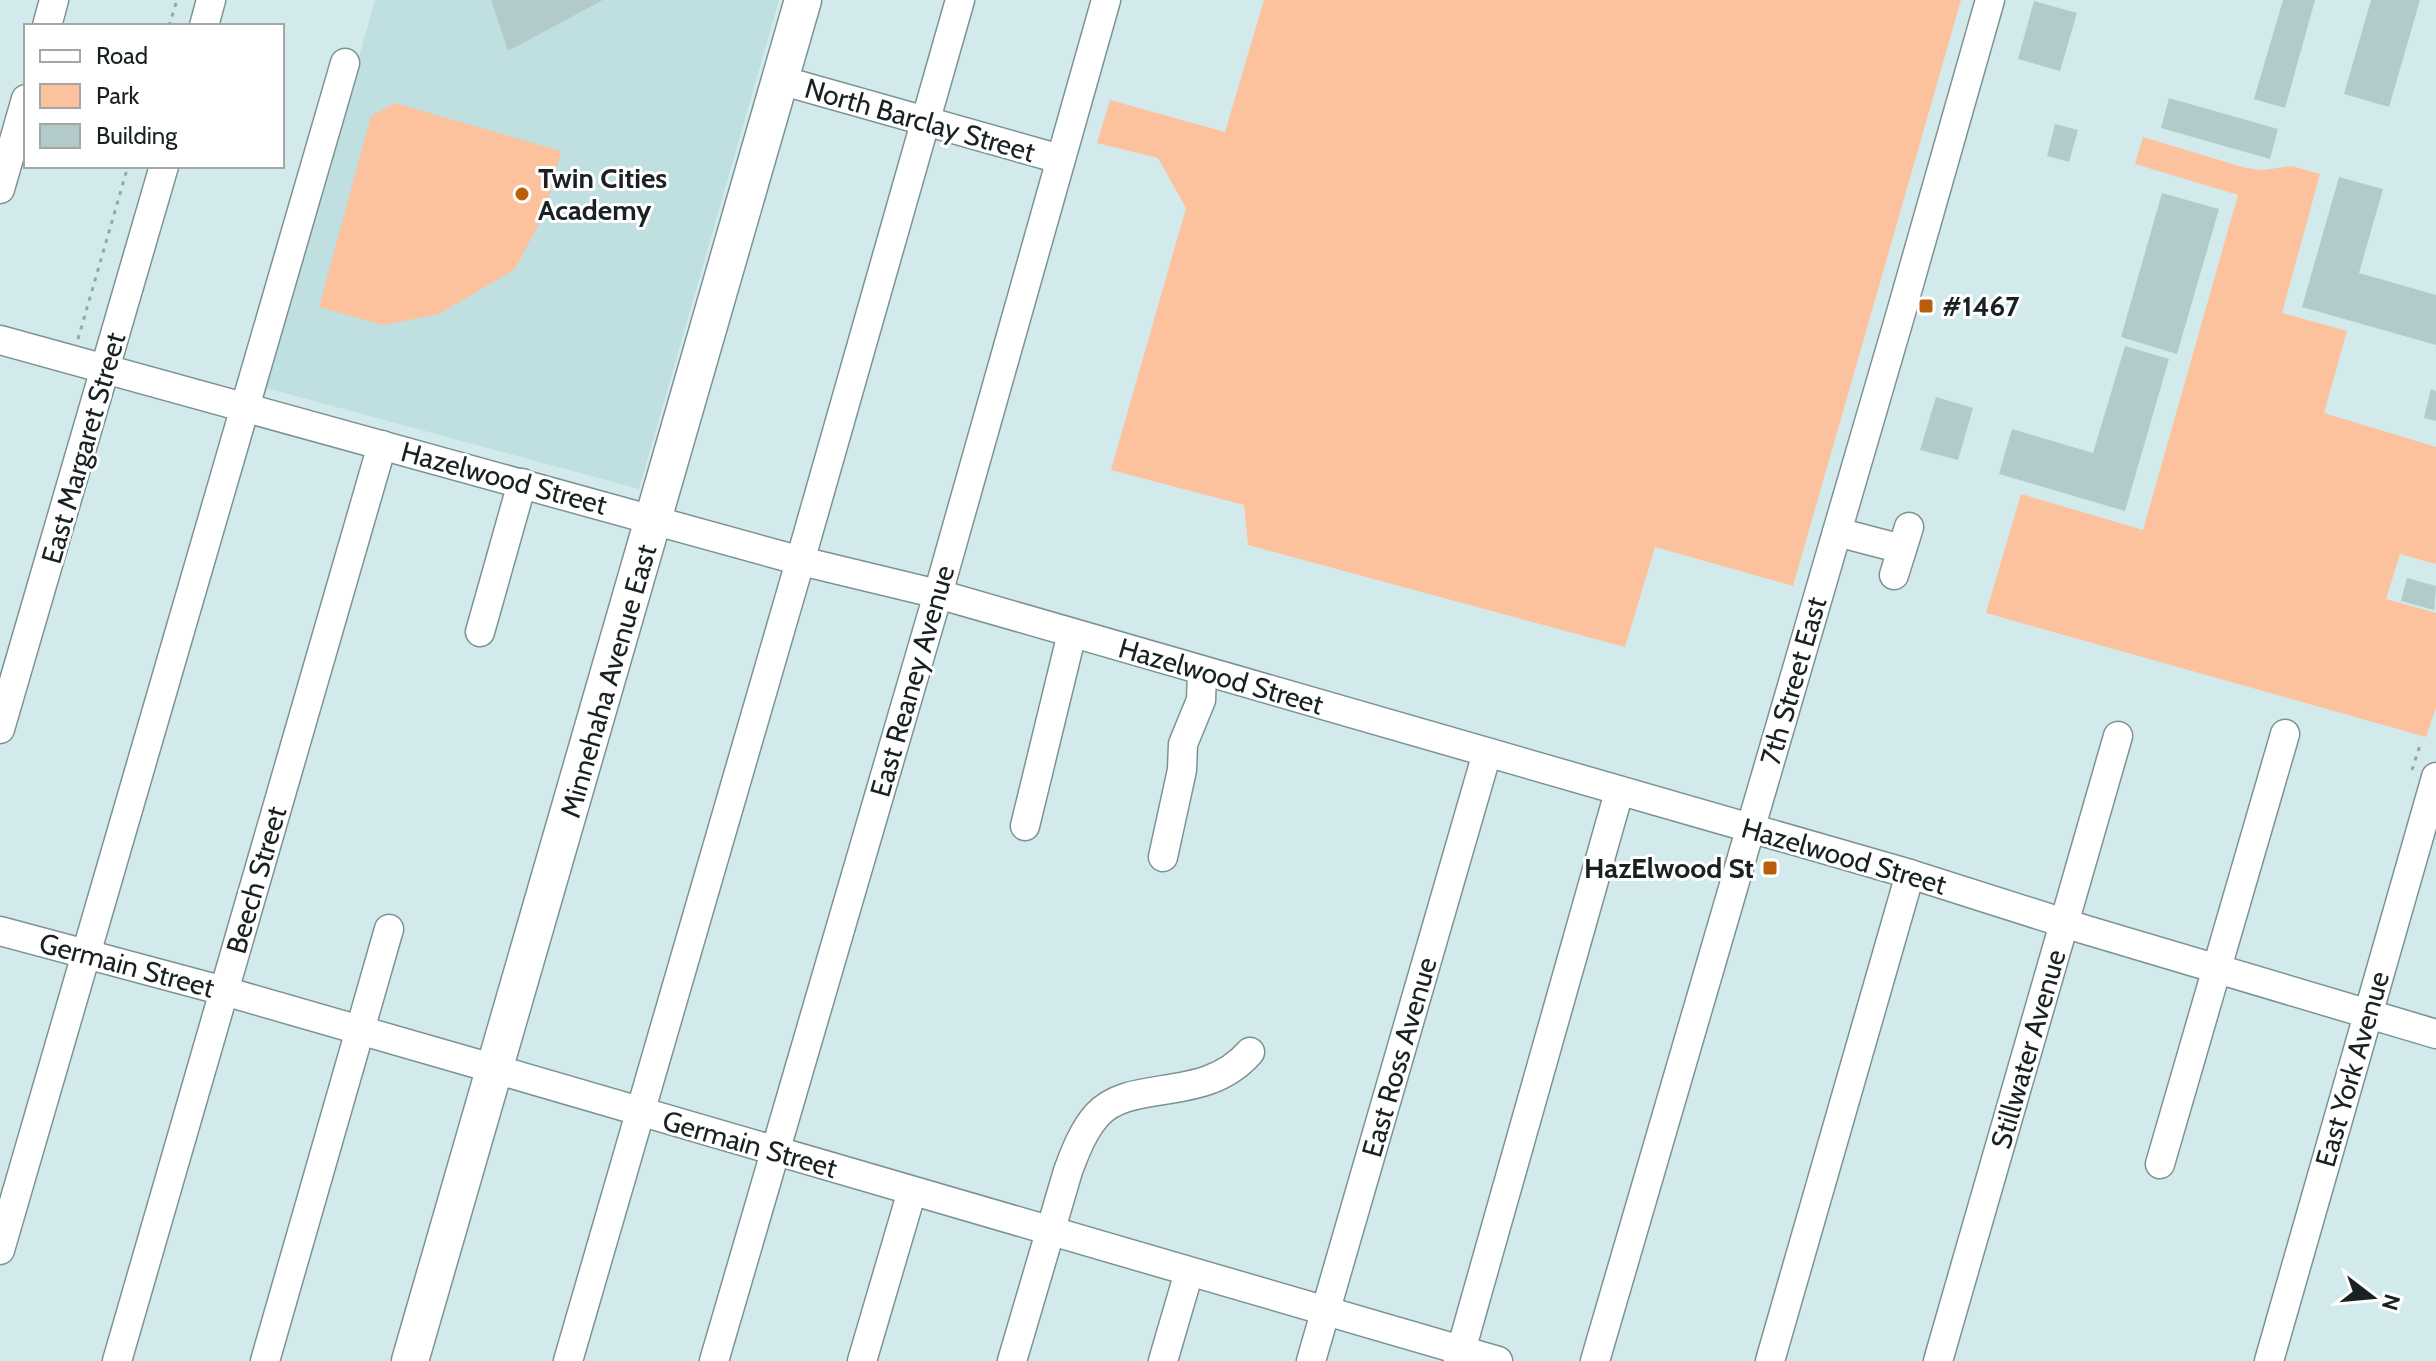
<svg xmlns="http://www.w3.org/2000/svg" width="2436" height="1361" viewBox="0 0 2436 1361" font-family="Cabin,sans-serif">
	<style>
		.built { fill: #bfdfe1 }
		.green { fill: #fcc29e }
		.building { fill: #b3cacb }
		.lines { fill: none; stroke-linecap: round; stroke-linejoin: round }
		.minor-casing { stroke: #7d9294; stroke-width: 31 }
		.major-casing { stroke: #7d9294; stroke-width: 39 }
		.path { stroke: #95a7a8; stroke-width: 3; stroke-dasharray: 4 6; stroke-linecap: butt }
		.minor { stroke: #fff; stroke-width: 28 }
		.major { stroke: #fff; stroke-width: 36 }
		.poi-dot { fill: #bb5e0b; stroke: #fff; stroke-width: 3 }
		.labels { text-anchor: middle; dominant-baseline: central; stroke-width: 6; stroke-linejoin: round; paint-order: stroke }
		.street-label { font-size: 28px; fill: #192122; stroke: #fff }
		.poi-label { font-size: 28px; font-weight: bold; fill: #192122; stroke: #fff; text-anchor: start }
	</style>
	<rect width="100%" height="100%" fill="#d3eaec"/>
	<path class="built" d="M375 0H779L639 489 266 388Z"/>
	<g class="green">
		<path d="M1264 0H1961L1793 586 1655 547 1625 647 1248 545 1244 505 1111 470 1186 208 1158 158 1097 143 1110 100 1225 132Z"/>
		<path d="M395 103 561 151 545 212 515 269 439 314 383 325 319 307 371 116Z"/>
		<path d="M2143 137 2246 168 2263 170 2292 166 2320 174 2282 313 2347 331 2324 413 2436 447V564L2400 554 2386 599 2436 613V708L2426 737 1986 613 2021 494 2143 530 2238 195 2135 164Z"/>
	</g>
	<g class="building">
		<path d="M491 0H603L508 51Z"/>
		<path d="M2283 0H2315L2285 108 2254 99Z"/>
		<path d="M2371 0H2420L2389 107 2344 94Z"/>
		<path d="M2034 1 2077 13 2060 71 2018 59Z"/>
		<path d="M2169 98 2278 129 2270 159 2161 128Z"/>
		<path d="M2055 124 2078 130 2069 162 2047 156Z"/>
		<path d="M2339 177 2383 189 2359 273 2436 295V345L2302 307Z"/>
		<path d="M2162 193 2219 209 2177 354 2121 337Z"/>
		<path d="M2125 346 2169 359 2125 511 1999 474 2012 429 2093 453Z"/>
		<path d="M2431 389 2436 391V421L2424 418Z"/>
		<path d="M1936 397 1973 408 1958 460 1920 450Z"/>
		<path d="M2407 578 2436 586 2434 610 2401 601Z"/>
	</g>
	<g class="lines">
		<defs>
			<g id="minor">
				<path d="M47 26 54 0"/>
				<path d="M204 26 211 0"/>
				<path d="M780 80 1060 159"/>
				<path d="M0 189 26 99"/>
				<path d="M0 340 801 561 938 594 1910 874 2083 929 2436 1034"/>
				<path d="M1837 532 1902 549"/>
				<path d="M1894 575 1909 527"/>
				<path d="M480 632 522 483"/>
				<path d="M0 729 164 166"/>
				<path d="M1025 826 1072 633"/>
				<path d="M1163 857 1182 770 1183 744 1201 700 1202 672"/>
				<path d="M0 931 224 991 495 1069 1498 1361"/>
				<path d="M2160 1164 2285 734"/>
				<path d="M0 1250 345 63"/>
				<path d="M117 1361 382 445"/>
				<path d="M265 1361 389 929"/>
				<path d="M568 1361 795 579 960 0"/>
				<path d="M714 1361 938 594 1106 0"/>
				<path d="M862 1361 912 1191"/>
				<path d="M1012 1361 1068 1171C1075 1152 1083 1131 1097 1115 1132 1077 1204 1105 1250 1052"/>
				<path d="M1163 1361 1189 1272"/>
				<path d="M1311 1361 1487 753"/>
				<path d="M1458 1361 1619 792"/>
				<path d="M1595 1361 1900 316 1990 0"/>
				<path d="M1770 1361 1910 874"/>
				<path d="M1938 1361 2118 736"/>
				<path d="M2269 1361 2436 777"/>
			</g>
			<path id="major" d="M410 1361 803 0"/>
		</defs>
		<use href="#minor" class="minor-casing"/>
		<use href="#major" class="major-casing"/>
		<g class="path">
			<path d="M169 26 177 0"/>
			<path d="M78 339 128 166"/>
			<path d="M2412 770 2420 745"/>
		</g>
		<use href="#minor" class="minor"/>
		<use href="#major" class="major"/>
	</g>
	<g class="poi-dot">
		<circle cx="522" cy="194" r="8"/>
		<rect x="1918" y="298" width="16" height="16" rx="4"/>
		<rect x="1762" y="860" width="16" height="16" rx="4"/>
	</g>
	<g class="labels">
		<g class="street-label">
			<text transform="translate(920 120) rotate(16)">North Barclay Street</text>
			<text transform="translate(83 448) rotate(-74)">East Margaret Street</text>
			<text transform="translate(504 478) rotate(15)">Hazelwood Street</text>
			<text transform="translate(1221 676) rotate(16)">Hazelwood Street</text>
			<text transform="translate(608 681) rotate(-74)">Minnehaha Avenue East</text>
			<text transform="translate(912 681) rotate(-74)">East Reaney Avenue</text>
			<text transform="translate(1793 681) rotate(-74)">7th Street East</text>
			<text transform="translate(1844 856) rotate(16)">Hazelwood Street</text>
			<text transform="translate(256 880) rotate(-74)">Beech Street</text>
			<text transform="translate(127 965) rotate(15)">Germain Street</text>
			<text transform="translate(2028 1049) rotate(-74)">Stillwater Avenue</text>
			<text transform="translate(1399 1057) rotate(-74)">East Ross Avenue</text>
			<text transform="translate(2352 1069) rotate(-74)">East York Avenue</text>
			<text transform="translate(750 1144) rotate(16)">Germain Street</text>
		</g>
		<g class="poi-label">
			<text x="538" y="178">Twin Cities<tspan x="538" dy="32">Academy</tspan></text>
			<text x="1942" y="306">#1467</text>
			<text x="1754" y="868" text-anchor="end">HazElwood St</text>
		</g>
	</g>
	<rect x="24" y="24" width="260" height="144" fill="#ffffff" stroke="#a3a6a7" stroke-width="2"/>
	<rect x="40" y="50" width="40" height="12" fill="#ffffff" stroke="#a3a6a7" stroke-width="2"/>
	<text x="96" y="64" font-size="24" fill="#192122">Road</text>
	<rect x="40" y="84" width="40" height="24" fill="#fcc29e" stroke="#a3a6a7" stroke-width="2"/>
	<text x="96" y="104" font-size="24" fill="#192122">Park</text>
	<rect x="40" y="124" width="40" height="24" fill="#b3cacb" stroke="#a3a6a7" stroke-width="2"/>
	<text x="96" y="144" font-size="24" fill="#192122">Building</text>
	<g transform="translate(2372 1297) rotate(106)" stroke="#ffffff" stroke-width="6" paint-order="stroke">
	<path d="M0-6L14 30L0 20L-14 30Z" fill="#192122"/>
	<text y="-12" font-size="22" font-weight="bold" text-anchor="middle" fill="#192122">N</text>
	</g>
</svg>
